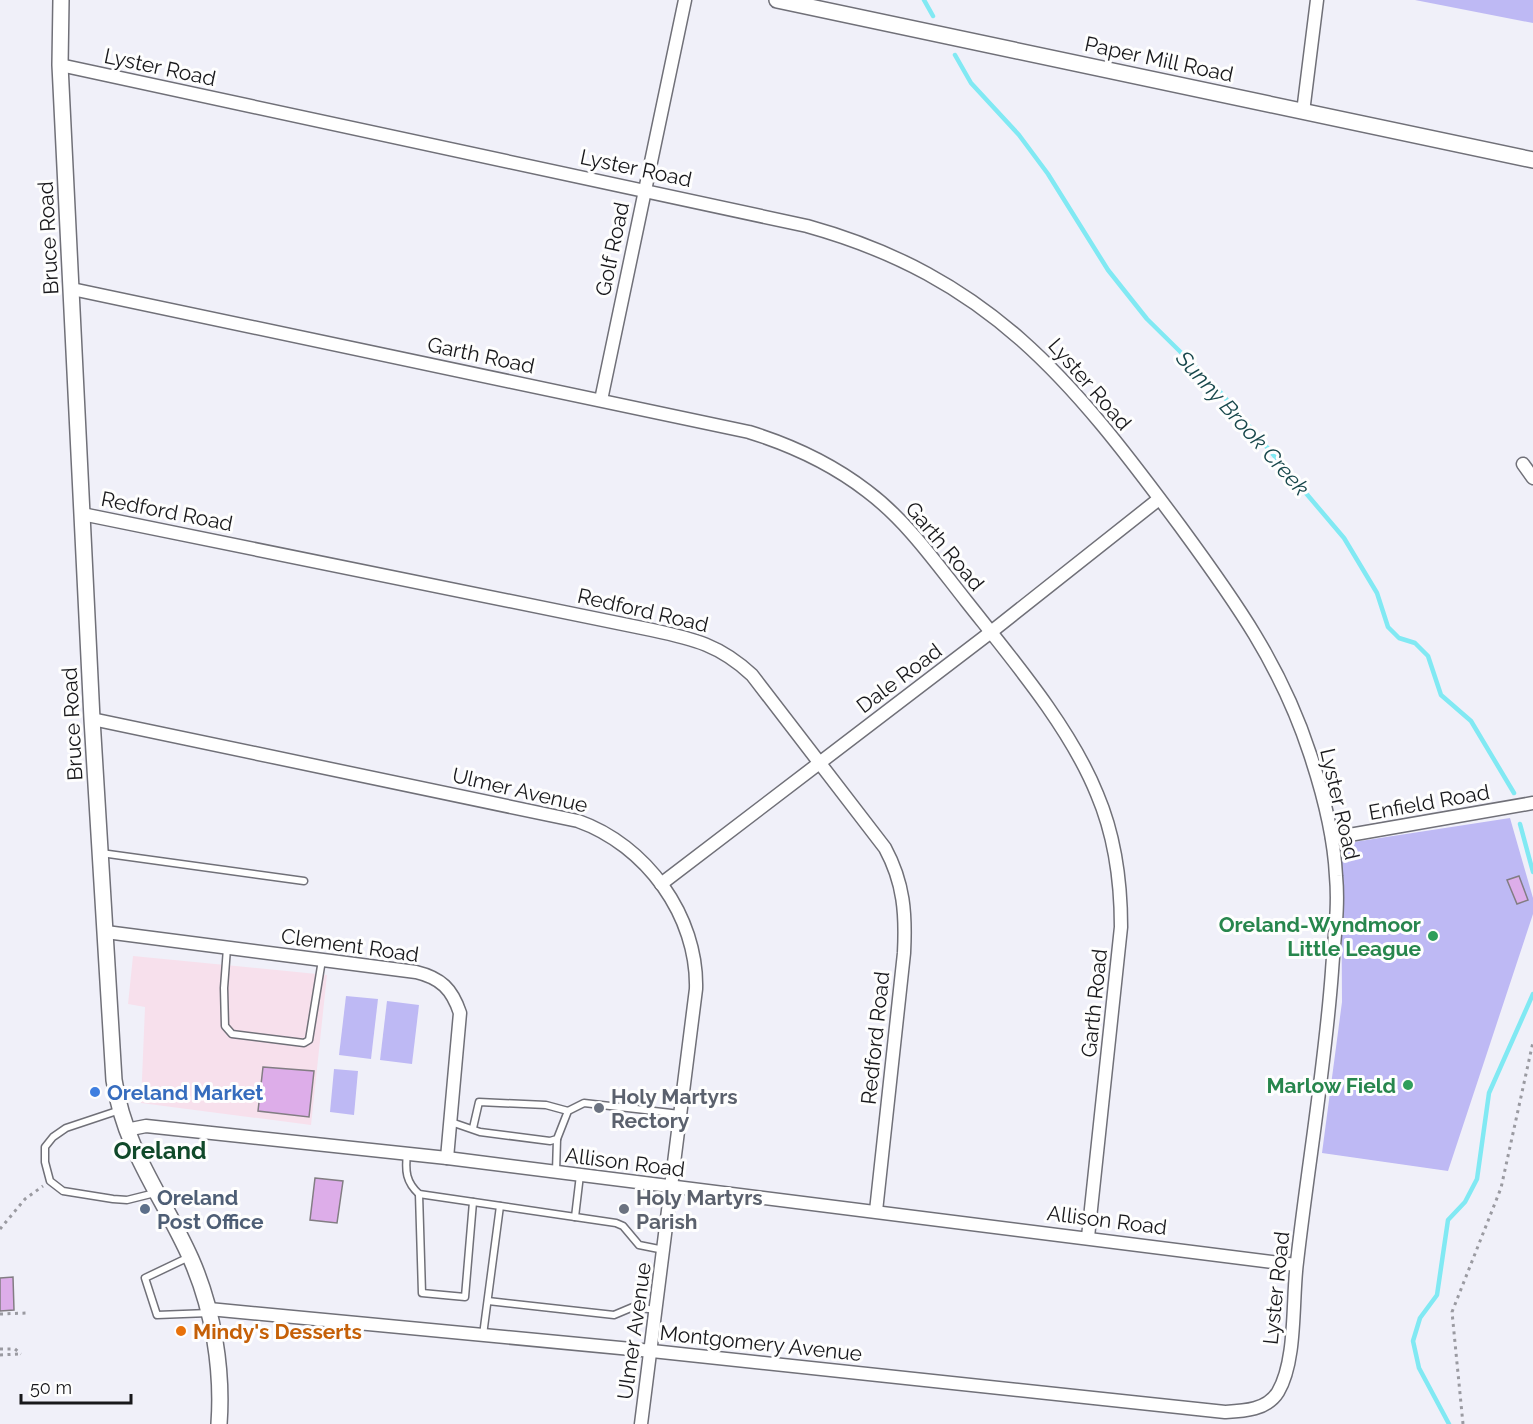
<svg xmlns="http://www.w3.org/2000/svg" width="1533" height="1424" viewBox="0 0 1533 1424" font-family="Raleway,sans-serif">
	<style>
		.commercial { fill: #f7e0ec }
		.green { fill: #beb9f4 }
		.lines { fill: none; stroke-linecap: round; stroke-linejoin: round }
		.stream { stroke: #81e9f3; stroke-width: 4.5 }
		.building { fill: #ddade9; stroke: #827d83; stroke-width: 1.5 }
		.service-casing { stroke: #707078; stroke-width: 9 }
		.minor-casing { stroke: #707078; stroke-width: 15 }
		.tertiary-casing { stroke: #707078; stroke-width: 18 }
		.path { stroke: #9a9aa1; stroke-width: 3; stroke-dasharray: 3 4.5; stroke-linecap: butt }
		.service { stroke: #fff; stroke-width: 6 }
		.minor { stroke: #fff; stroke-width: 12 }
		.tertiary { stroke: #fff; stroke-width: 15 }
		.leisure-dot { fill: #2e9e5b; stroke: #fefefe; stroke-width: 2 }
		.shop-dot { fill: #3f7fe0; stroke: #fefefe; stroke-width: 2 }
		.worship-dot { fill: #6b7280; stroke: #fefefe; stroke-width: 2 }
		.service-dot { fill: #5c6f8a; stroke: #fefefe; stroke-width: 2 }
		.food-dot { fill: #e8710a; stroke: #fefefe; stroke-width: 2 }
		.labels { text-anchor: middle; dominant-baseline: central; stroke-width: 6; stroke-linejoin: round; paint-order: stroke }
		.street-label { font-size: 21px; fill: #18181b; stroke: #fefefe }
		.leisure-label { font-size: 21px; font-weight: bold; fill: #27864d; stroke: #fefefe; text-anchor: end }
		.shop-label { font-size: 21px; font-weight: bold; fill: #366cbe; stroke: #fefefe; text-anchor: start }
		.worship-label { font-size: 21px; font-weight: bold; fill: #5b616d; stroke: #fefefe; text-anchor: start }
		.service-label { font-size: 21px; font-weight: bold; fill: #4e5e75; stroke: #fefefe; text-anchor: start }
		.food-label { font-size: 21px; font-weight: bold; fill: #c56008; stroke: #fefefe; text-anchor: start }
		.water-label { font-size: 22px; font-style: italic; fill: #17474b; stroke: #fefefe }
		.quarter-label { font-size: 24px; font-weight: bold; fill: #10492a; stroke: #fefefe }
	</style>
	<rect width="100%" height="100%" fill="#f0f0f9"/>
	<path class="commercial" d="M133 956 327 975 311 1125 141 1103 145 1007 128 1004Z"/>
	<g class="green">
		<path d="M1415 0H1533V23Z"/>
		<path d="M1510 818 1533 898V914L1448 1171 1322 1153 1342 1002 1341 844Z"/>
		<path d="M346 996 378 999 371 1059 339 1055Z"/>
		<path d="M387 1001 419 1005 412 1064 380 1060Z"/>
		<path d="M334 1069 358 1071 354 1115 330 1112Z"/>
	</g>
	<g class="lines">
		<g class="stream">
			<path d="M924 0 933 16"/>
			<path d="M955 55 971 83 1019 135 1048 174 1108 270 1147 319 1215 386 1344 538 1377 593 1388 627 1399 638 1415 643 1428 656 1441 695 1471 721 1514 793"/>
			<path d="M1520 824 1533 872"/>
			<path d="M1449 1424 1419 1368 1413 1341 1420 1318 1437 1295 1448 1220 1465 1202 1477 1179 1489 1093 1533 994"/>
		</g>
	</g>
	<g class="building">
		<path d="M1519 876 1528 900 1517 904 1507 880Z"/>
		<path d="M263 1067 314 1071 309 1117 258 1111Z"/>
		<path d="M315 1178 343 1181 337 1223 310 1220Z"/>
		<path d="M13 1277 14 1310 0 1311V1278Z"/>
	</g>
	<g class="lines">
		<defs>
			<g id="service">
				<path d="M101 853 304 881"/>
				<path d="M227 948 224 988 225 1026 232 1034 304 1043 309 1040 322 960"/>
				<path d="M120 1110 66 1128 53 1137 45 1147V1162L50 1181 63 1191 113 1199 127 1200 155 1193"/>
				<path d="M451 1122 480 1132 550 1141 557 1139 568 1111 584 1103 680 1114"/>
				<path d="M473 1128 479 1102 546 1105 568 1111"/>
				<path d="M407 1154C405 1171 406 1182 419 1194L616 1223 623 1226 639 1245 664 1250"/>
				<path d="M556 1172 557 1139"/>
				<path d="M419 1194 422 1293 465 1297 473 1202"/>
				<path d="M575 1217 580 1175"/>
				<path d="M189 1257 145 1278 157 1315 209 1313"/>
				<path d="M488 1301 614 1315 633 1307 656 1310"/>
				<path d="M483 1335 500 1206"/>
			</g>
			<g id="minor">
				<path d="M60 65 807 226C990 277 1071 379 1180 526 1235 601 1281 665 1310 754 1323 793 1334 835 1336 876 1339 908 1334 939 1332 971 1325 1068 1308 1165 1297 1262 1292 1299 1297 1360 1278 1392 1267 1410 1244 1411 1225 1412L652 1351 209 1309"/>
				<path d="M1303 112 1317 0"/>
				<path d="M72 289 749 432C791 445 832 464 867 491 907 521 936 563 967 602 1012 659 1070 727 1097 794 1115 836 1121 882 1121 927L1088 1237"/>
				<path d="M601 400 685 0"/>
				<path d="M1523 464 1533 478"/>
				<path d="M82 514 652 630C694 639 720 645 752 675L885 848C904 883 906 914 904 953L876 1211"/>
				<path d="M92 719 578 821C646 845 698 916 696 989L641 1424"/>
				<path d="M1332 838 1533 803"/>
				<path d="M661 884 991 632 1159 499"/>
				<path d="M106 932 416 972C441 978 452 989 460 1013L447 1158"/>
				<path d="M126 1130 146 1126 447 1158 1296 1265"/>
			</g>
			<g id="tertiary">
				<path d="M61 0 60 65 92 719 114 1080C125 1151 163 1196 191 1259 213 1309 223 1369 219 1424"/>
				<path d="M777 0 1533 160"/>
			</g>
		</defs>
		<use href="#service" class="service-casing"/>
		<use href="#minor" class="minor-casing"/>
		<use href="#tertiary" class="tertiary-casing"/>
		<g class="path">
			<path d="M0 1229 25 1199 43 1186"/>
			<path d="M0 1314 27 1313"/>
			<path d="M0 1349H15L21 1354"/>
			<path d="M0 1355 19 1354"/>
			<path d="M1463 1424 1452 1312 1501 1188 1533 1042"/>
		</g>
		<use href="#service" class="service"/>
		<use href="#minor" class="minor"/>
		<use href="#tertiary" class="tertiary"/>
	</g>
	<g class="leisure-dot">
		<circle cx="1433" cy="936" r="6"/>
		<circle cx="1408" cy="1085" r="6"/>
	</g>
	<circle class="shop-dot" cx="95" cy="1092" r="6"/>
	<g class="worship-dot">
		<circle cx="599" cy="1108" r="6"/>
		<circle cx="624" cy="1209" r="6"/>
	</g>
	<circle class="service-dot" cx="145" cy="1209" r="6"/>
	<circle class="food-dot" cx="181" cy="1331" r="6"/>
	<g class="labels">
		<g class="street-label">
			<text transform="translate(1159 59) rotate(12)">Paper Mill Road</text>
			<text transform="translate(160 67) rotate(12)">Lyster Road</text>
			<text transform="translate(636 168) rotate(12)">Lyster Road</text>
			<text transform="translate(48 238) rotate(-93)">Bruce Road</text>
			<text transform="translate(612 249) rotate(-78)">Golf Road</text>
			<text transform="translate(481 355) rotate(12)">Garth Road</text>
			<text transform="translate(1090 384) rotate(49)">Lyster Road</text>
			<text transform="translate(167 511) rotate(11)">Redford Road</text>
			<text transform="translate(945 546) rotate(50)">Garth Road</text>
			<text transform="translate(643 610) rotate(13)">Redford Road</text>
			<text transform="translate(899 678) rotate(-37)">Dale Road</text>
			<text transform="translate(72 724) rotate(-93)">Bruce Road</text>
			<text transform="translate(520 790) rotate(13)">Ulmer Avenue</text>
			<text transform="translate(1429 802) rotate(-10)">Enfield Road</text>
			<text transform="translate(1340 804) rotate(77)">Lyster Road</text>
			<text transform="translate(350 945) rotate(8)">Clement Road</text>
			<text transform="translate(1094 1003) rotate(-84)">Garth Road</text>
			<text transform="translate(875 1038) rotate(-84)">Redford Road</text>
			<text transform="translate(625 1162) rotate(7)">Allison Road</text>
			<text transform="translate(1107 1220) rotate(7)">Allison Road</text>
			<text transform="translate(1276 1288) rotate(-84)">Lyster Road</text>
			<text transform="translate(634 1331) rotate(-82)">Ulmer Avenue</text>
			<text transform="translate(761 1343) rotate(6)">Montgomery Avenue</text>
		</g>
		<g class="leisure-label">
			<text x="1421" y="924">Oreland-Wyndmoor<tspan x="1421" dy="24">Little League</tspan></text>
			<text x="1396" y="1085">Marlow Field</text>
		</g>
		<g class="shop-label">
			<text x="107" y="1092">Oreland Market</text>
		</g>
		<g class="worship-label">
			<text x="611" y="1096">Holy Martyrs<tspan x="611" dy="24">Rectory</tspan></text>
			<text x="636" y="1197">Holy Martyrs<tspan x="636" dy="24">Parish</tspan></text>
		</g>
		<g class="service-label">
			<text x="157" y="1197">Oreland<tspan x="157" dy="24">Post Office</tspan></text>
		</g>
		<g class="food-label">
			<text x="193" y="1331">Mindy's Desserts</text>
		</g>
		<g class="water-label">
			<text transform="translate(1243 423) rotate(48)">Sunny Brook Creek</text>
		</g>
		<g class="quarter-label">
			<text x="160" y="1150">Oreland</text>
		</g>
	</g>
	<path d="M21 1394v9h110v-9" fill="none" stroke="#18181b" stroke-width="3"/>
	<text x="30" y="1394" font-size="18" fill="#18181b" stroke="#fefefe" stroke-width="4.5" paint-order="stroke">50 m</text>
</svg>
